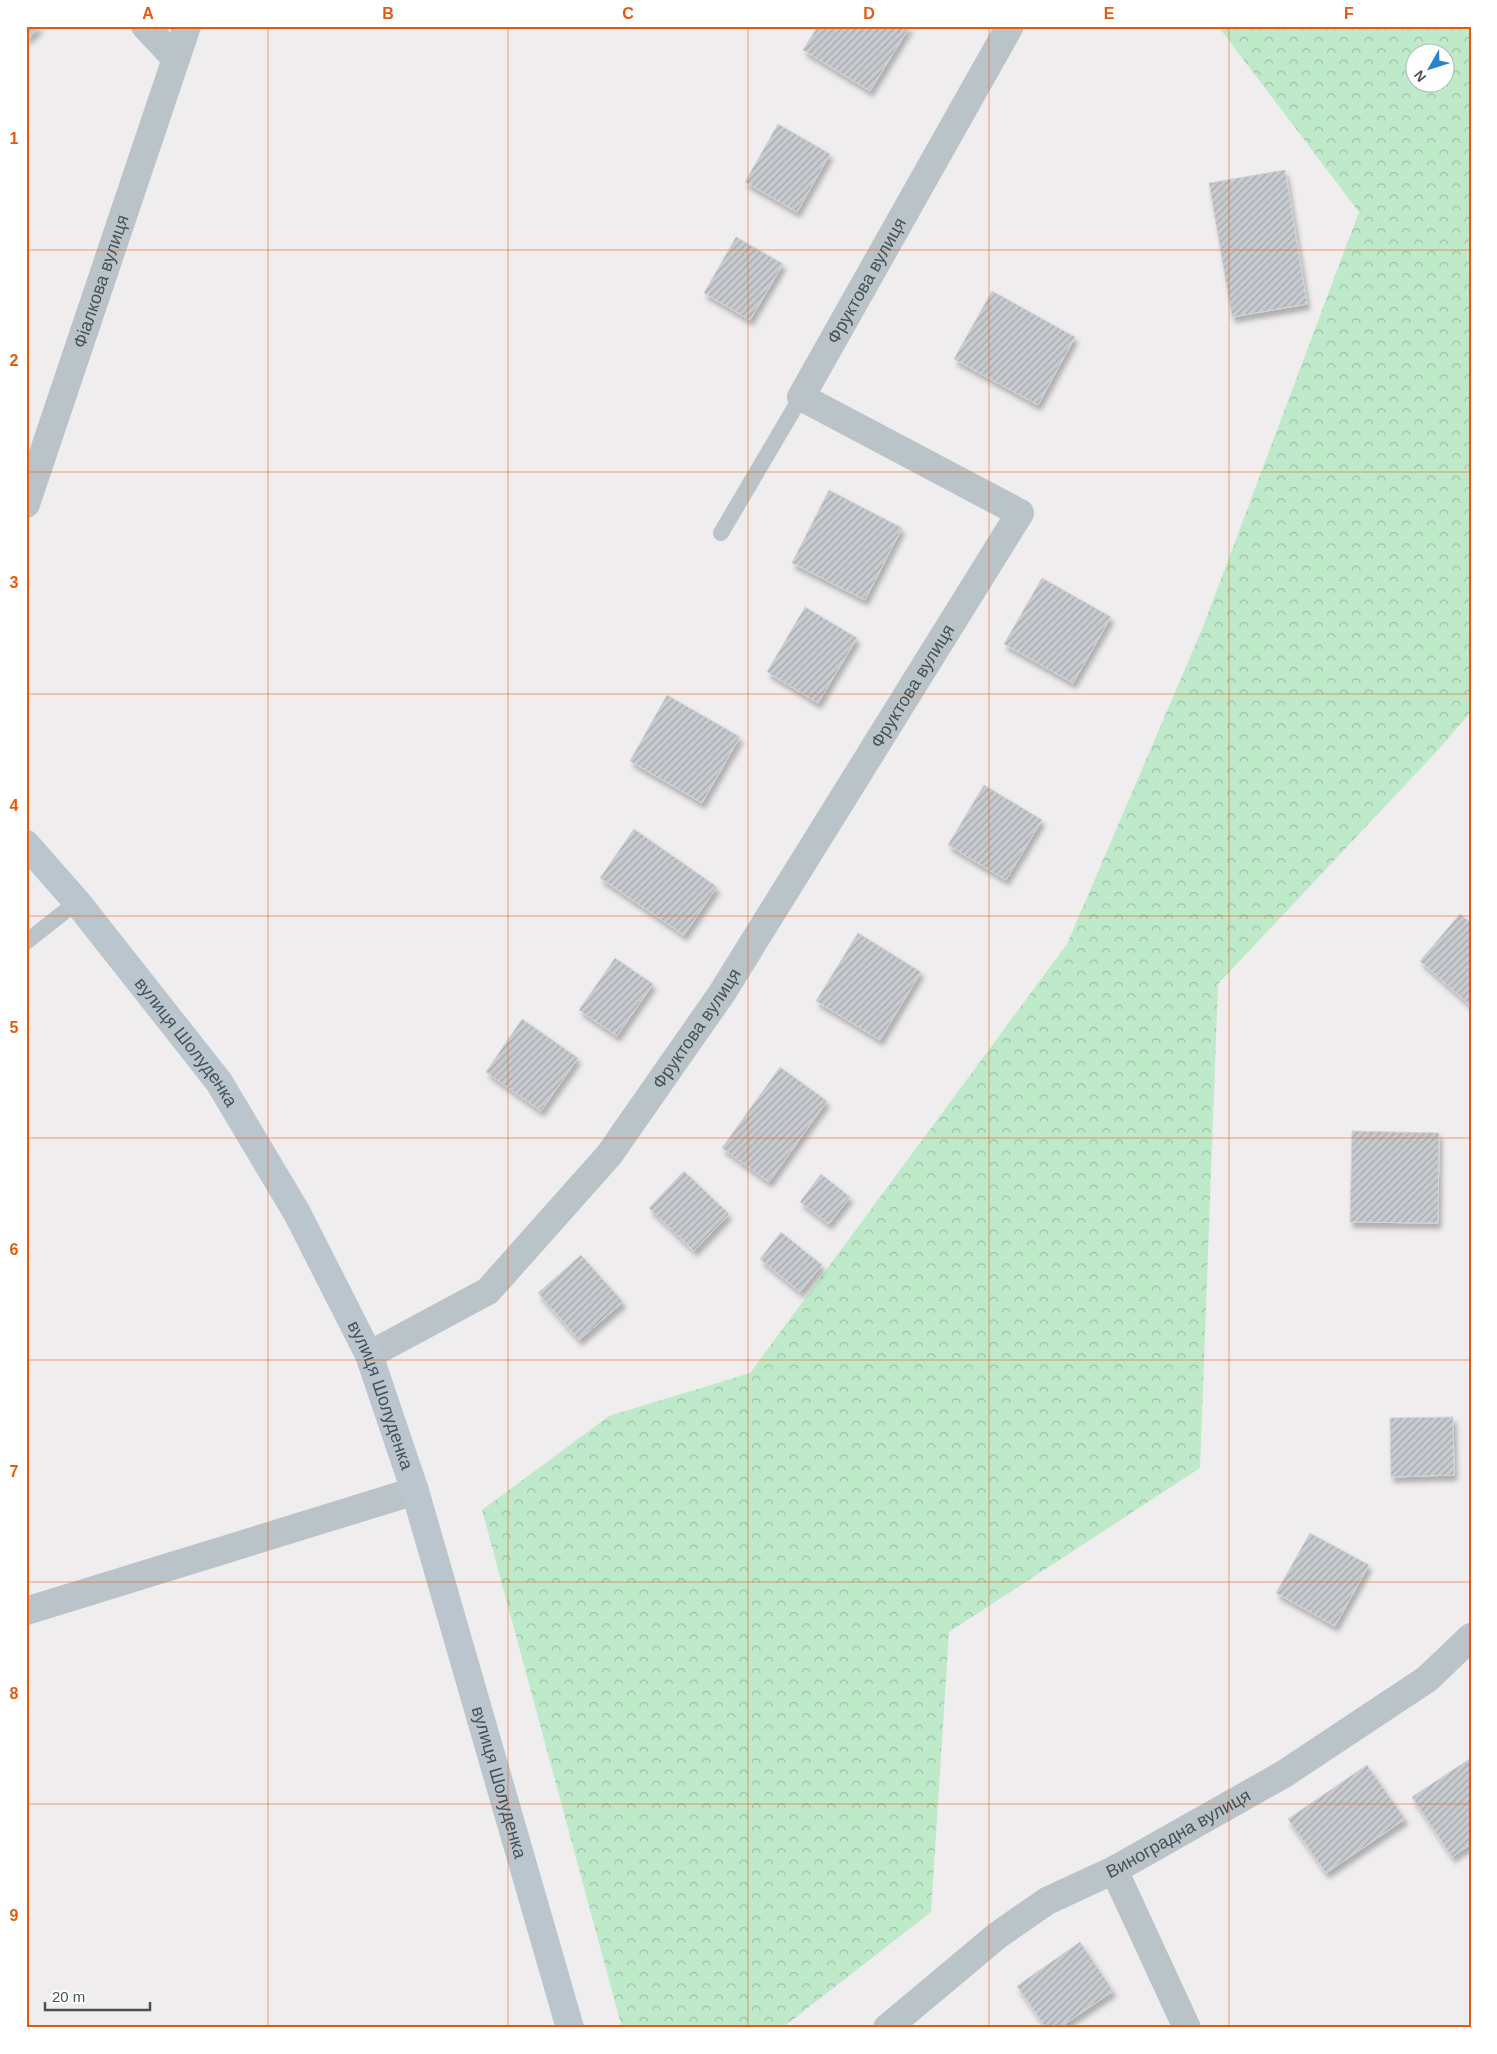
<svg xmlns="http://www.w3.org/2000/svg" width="1497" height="2054" viewBox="0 0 1497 2054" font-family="Helvetica,sans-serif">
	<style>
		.forest { fill: url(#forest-crowns); fill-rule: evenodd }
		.building { fill: url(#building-hatch); stroke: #d1d4d8; filter: url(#shadow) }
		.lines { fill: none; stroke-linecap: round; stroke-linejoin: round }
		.lane { stroke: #b9c3c8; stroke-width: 16 }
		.street { stroke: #b9c3c8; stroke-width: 28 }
		.secondary { stroke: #bac5cd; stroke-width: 28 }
		.grid { fill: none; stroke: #e8590c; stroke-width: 1; stroke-opacity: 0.55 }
		.labels { text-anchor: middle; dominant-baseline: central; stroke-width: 4; stroke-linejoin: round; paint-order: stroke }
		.street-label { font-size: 18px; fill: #475258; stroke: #fff }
		.neatline { fill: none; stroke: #e8590c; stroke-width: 2 }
		.grid-label { font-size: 16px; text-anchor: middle; font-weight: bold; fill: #e8590c }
	</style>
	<defs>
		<pattern id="forest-crowns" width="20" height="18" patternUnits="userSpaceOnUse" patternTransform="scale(1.25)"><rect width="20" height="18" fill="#beeaca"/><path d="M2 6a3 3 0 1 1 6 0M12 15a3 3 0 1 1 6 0" fill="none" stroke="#9cc0a7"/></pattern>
		<pattern id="building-hatch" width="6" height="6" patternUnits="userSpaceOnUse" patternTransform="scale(1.25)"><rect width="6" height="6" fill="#c7cacf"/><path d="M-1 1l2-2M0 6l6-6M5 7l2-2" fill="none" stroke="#a3a7ab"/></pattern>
		<filter id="shadow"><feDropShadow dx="3" dy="5.5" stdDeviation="2.5" flood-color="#0004"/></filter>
	</defs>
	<rect width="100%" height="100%" fill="#efeded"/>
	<path class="forest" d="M1224 26H1471V712L1438 750 1218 984 1200 1468 949 1632 931 1912 782 2028H622L482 1510 609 1416 750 1373 1067 944 1203 627 1359 212 1221 30ZM1414 52H1444V82H1414Z"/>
	<g class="building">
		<path d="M26 26H41L26 40Z"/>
		<path d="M818 26H910L870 91 803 50Z"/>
		<path d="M778 124 830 154 797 212 745 182Z"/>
		<path d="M1285 170 1307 304 1232 317 1209 183Z"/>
		<path d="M736 237 783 264 750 320 704 293Z"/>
		<path d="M992 291 1075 337 1038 405 954 359Z"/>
		<path d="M829 490 902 528 865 600 792 563Z"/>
		<path d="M1042 578 1111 617 1073 683 1004 644Z"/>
		<path d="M805 607 857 638 818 703 767 672Z"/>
		<path d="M667 695 740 737 702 803 630 761Z"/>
		<path d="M984 785 1042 820 1006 880 948 845Z"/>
		<path d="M634 829 717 887 684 935 600 878Z"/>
		<path d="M1460 914 1471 923V1006L1420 961Z"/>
		<path d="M858 933 921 972 880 1040 816 1001Z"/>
		<path d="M615 958 653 984 617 1036 579 1010Z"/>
		<path d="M522 1019 578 1058 541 1111 486 1072Z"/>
		<path d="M780 1067 827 1101 769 1182 722 1148Z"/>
		<path d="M1352 1131 1439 1133 1438 1223 1350 1222Z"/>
		<path d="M684 1171 729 1214 694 1251 649 1208Z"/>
		<path d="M821 1174 850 1197 829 1224 800 1202Z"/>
		<path d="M781 1232 822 1265 800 1292 760 1259Z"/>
		<path d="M581 1255 623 1302 579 1340 538 1293Z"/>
		<path d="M1453 1417 1454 1475 1391 1477 1390 1418Z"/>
		<path d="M1310 1533 1369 1565 1335 1626 1276 1593Z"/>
		<path d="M1471 1758V1844L1452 1857 1412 1797Z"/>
		<path d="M1367 1765 1405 1819 1326 1873 1288 1819Z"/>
		<path d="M1080 1942 1113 1991 1059 2028H1046L1017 1986Z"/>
	</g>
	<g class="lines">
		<g class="lane">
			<path d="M721 533 801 397"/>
			<path d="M26 942 77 902"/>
		</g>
		<g class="street">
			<path d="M145 26 176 59"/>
			<path id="s1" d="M26 504 187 26"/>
			<path id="s2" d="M369 1355 488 1291 609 1155 722 993 1020 513 801 397 1010 26"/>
			<path d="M26 1611 415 1491"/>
			<path d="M1114 1870 1187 2028"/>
			<path id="s3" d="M887 2028 998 1935 1047 1901 1114 1870 1284 1774 1427 1679 1471 1637"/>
		</g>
		<path class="secondary" id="s4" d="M26 844 77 902 219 1082 297 1213 369 1355 415 1491 570 2028"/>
	</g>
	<path class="grid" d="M268 26V2028M508 26V2028M748 26V2028M989 26V2028M1229 26V2028M26 250H1471M26 472H1471M26 694H1471M26 916H1471M26 1138H1471M26 1360H1471M26 1582H1471M26 1804H1471"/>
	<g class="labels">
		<g class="street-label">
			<text stroke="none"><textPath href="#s2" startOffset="1461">Фруктова вулиця</textPath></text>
			<text stroke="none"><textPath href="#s1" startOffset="235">Фіалкова вулиця</textPath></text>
			<text stroke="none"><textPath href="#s2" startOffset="876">Фруктова вулиця</textPath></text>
			<text stroke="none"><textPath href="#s2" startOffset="471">Фруктова вулиця</textPath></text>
			<text stroke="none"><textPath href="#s4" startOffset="255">вулиця Шолуденка</textPath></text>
			<text stroke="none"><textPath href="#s4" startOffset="660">вулиця Шолуденка</textPath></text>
			<text stroke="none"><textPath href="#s4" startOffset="1065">вулиця Шолуденка</textPath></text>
			<text stroke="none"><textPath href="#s3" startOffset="352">Виноградна вулиця</textPath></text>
		</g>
	</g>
	<rect width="1497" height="2054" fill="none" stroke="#ffffff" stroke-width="55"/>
	<g transform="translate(1430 68) rotate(231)"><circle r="24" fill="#ffffff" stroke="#b5babc"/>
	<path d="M0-4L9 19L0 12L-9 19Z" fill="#2883cd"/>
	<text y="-8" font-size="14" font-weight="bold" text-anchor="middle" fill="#475258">N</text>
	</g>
	<path d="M45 2002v8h105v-8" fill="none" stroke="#475258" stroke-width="2.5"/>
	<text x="52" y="2002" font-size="15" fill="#475258" stroke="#ffffff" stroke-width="4" paint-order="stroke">20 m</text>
	<rect x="28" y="28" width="1442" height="1998" class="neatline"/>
	<g class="grid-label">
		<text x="148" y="19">A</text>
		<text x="388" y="19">B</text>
		<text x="628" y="19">C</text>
		<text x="869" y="19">D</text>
		<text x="1109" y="19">E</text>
		<text x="1349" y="19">F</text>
		<text x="14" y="144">1</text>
		<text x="14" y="366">2</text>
		<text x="14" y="588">3</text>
		<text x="14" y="811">4</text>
		<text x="14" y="1033">5</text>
		<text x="14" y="1255">6</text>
		<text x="14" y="1477">7</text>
		<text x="14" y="1699">8</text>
		<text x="14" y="1921">9</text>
	</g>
</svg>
